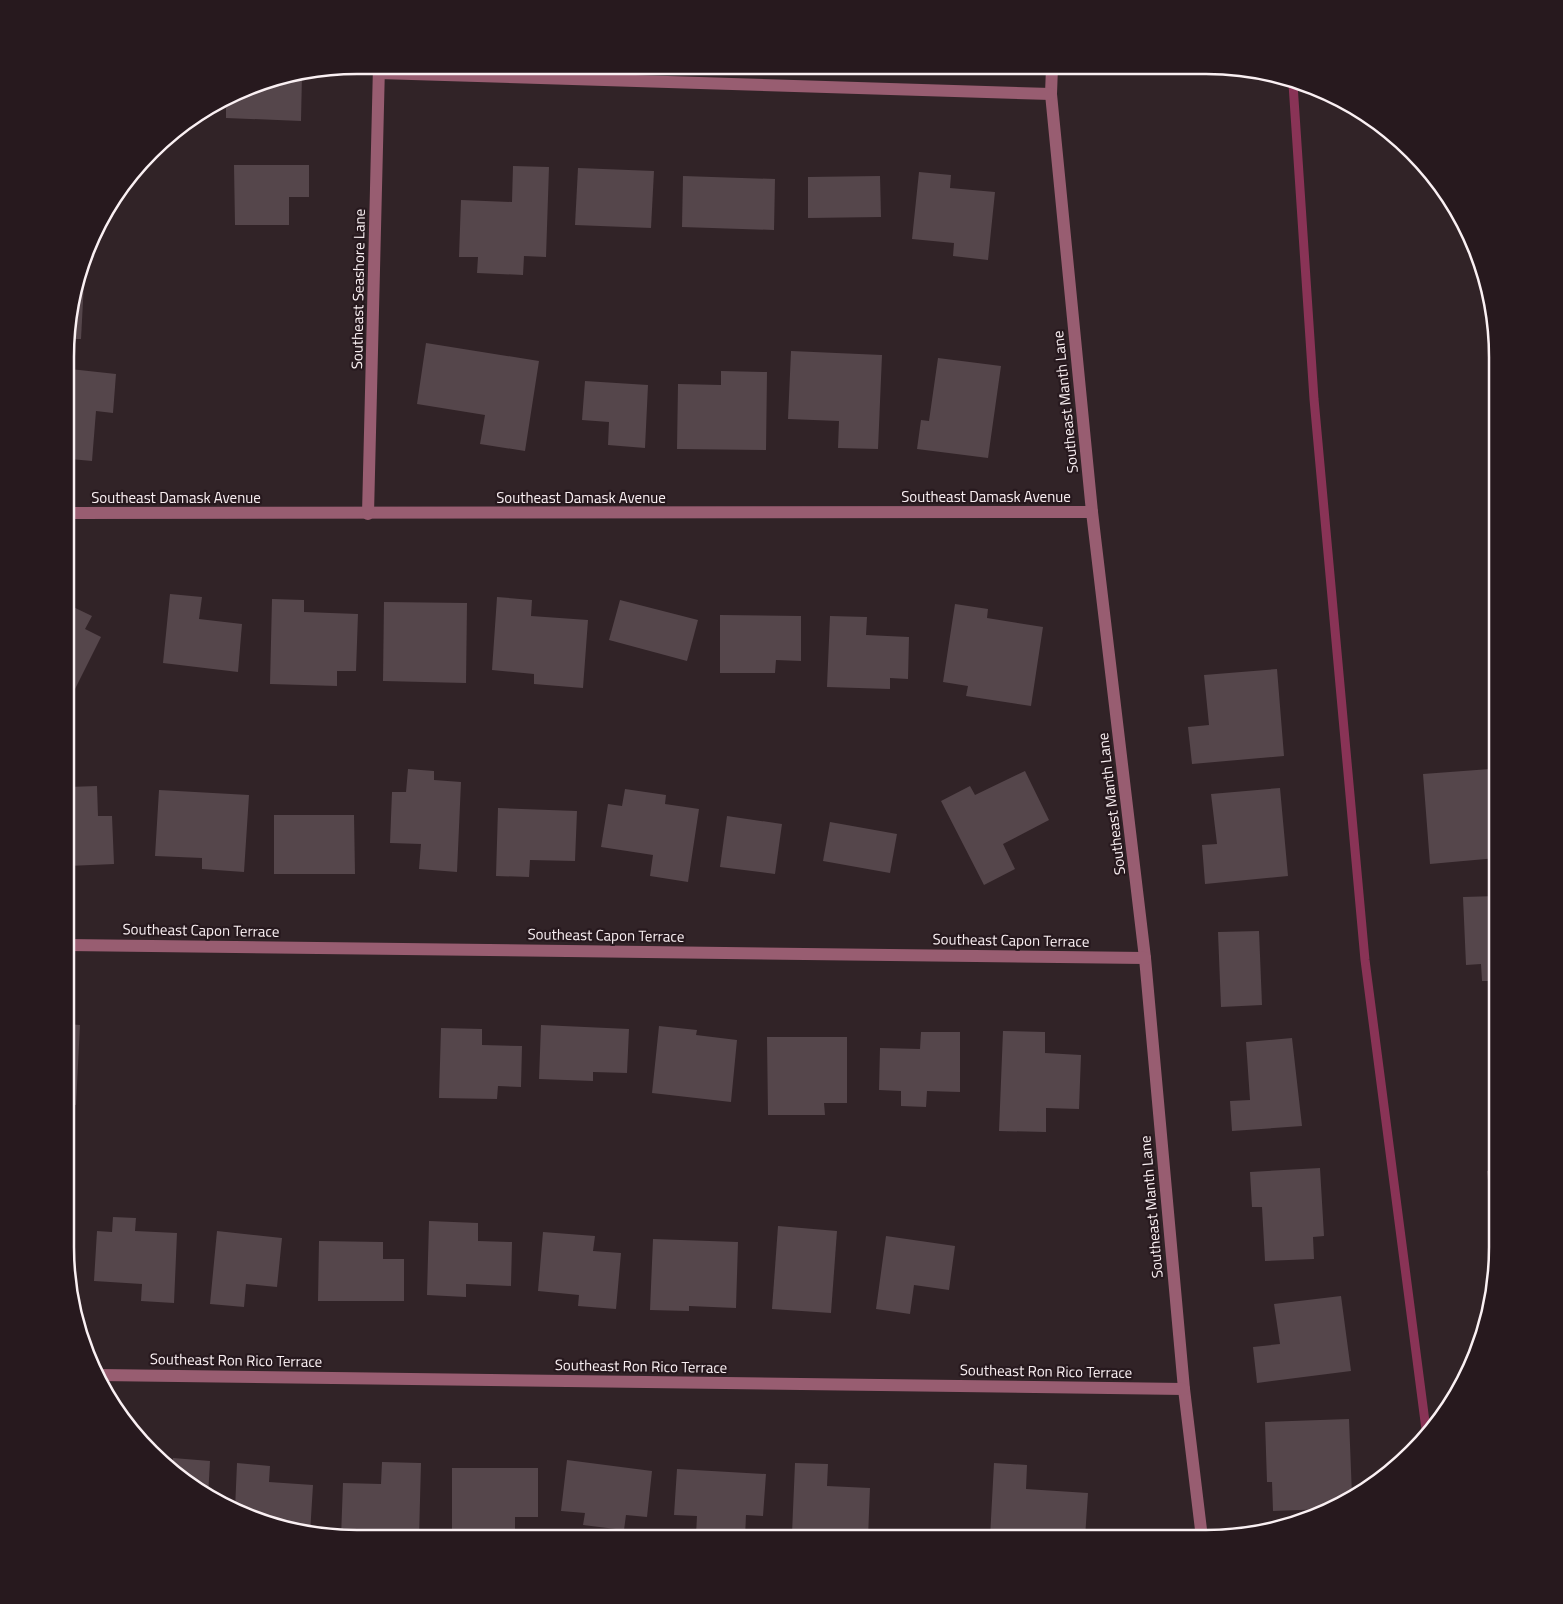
<svg xmlns="http://www.w3.org/2000/svg" width="1563" height="1604" viewBox="0 0 1563 1604" font-family="'Titillium Web',sans-serif">
	<style>
		.lines { fill: none; stroke-linecap: round; stroke-linejoin: round }
		.stream { stroke: #893356; stroke-width: 9 }
		.building { fill: #55464b }
		.minor { stroke: #985d71; stroke-width: 12 }
		.labels { text-anchor: middle; dominant-baseline: central; stroke-width: 4.5; stroke-linejoin: round; paint-order: stroke }
		.street-label { font-size: 15px; fill: #faf0f3; stroke: #27191e }
		.rim { fill: none; stroke: #faf0f3; stroke-width: 2.5 }
	</style>
	<rect width="100%" height="100%" fill="#312327"/>
	<g class="lines">
		<path class="stream" d="M1293 84 1314 399 1365 960 1427 1437"/>
	</g>
	<g class="building">
		<path d="M302 74 301 121 226 118V102L263 81Z"/>
		<path d="M234 165H309V197H289V225H235Z"/>
		<path d="M513 166 549 167 546 257 524 256 523 275 477 273 478 257H459L461 200 512 202Z"/>
		<path d="M578 168 654 171 651 228 575 225Z"/>
		<path d="M919 172 951 175 950 188 995 192 988 260 953 256 954 243 912 239Z"/>
		<path d="M683 176 775 179 774 230 682 227Z"/>
		<path d="M880 176 881 217 808 218V177Z"/>
		<path d="M85 264 81 339H70L71 300Z"/>
		<path d="M426 343 539 361 525 451 480 444 485 415 417 404Z"/>
		<path d="M791 351 882 355 878 449 838 448 839 421 788 419Z"/>
		<path d="M938 358 1001 366 988 458 917 449 921 420 929 421Z"/>
		<path d="M70 369 116 374 113 413 96 411 92 461 70 459Z"/>
		<path d="M721 371 767 372 766 450 677 449 678 384 721 385Z"/>
		<path d="M585 381 648 385 645 448 608 445 609 422 582 420Z"/>
		<path d="M170 594 202 597 199 619 242 624 238 672 163 663Z"/>
		<path d="M497 597 532 600 531 616 588 620 583 688 534 684V674L492 670Z"/>
		<path d="M272 599 304 600V612L358 614 356 671H337V686L270 684Z"/>
		<path d="M620 600 698 620 687 661 609 640Z"/>
		<path d="M384 602 467 603 466 683 383 681Z"/>
		<path d="M955 604 988 609 987 618 1043 627 1031 706 966 696 968 686 943 682Z"/>
		<path d="M69 605 92 616 85 629 101 637 68 703Z"/>
		<path d="M720 615 801 616V661L776 660 775 673H720Z"/>
		<path d="M830 616 867 617 866 635 909 637 908 679 890 678V689L827 687Z"/>
		<path d="M1277 669 1284 756 1192 764 1188 727 1209 725 1204 675Z"/>
		<path d="M408 769 434 771V780L461 782 457 872 419 869 421 844 390 843 392 792H406Z"/>
		<path d="M1490 769 1495 820H1497V858L1430 864 1423 774Z"/>
		<path d="M1025 771 1049 820 1003 844 1015 869 984 885 941 801 970 786 975 795Z"/>
		<path d="M97 786 98 816H112L114 864 68 866V787Z"/>
		<path d="M1280 788 1288 876 1205 884 1202 845 1217 844 1211 794Z"/>
		<path d="M625 789 666 795 665 804 699 809 688 882 650 876 653 855 601 847 608 804 622 806Z"/>
		<path d="M159 790 249 795 244 872 202 869V858L155 856Z"/>
		<path d="M498 808 577 811 575 861 530 860 529 877 496 876Z"/>
		<path d="M274 815H354L355 874H274Z"/>
		<path d="M727 816 782 824 775 874 720 867Z"/>
		<path d="M830 822 897 834 890 873 823 861Z"/>
		<path d="M1497 896V981H1482L1481 964 1466 965 1463 897Z"/>
		<path d="M1259 931 1262 1005 1221 1007 1218 932Z"/>
		<path d="M67 1024 80 1025 76 1105 66 1104Z"/>
		<path d="M541 1025 629 1029 627 1073 593 1072V1081L539 1079Z"/>
		<path d="M659 1026 697 1030 696 1035 737 1040 731 1102 652 1093Z"/>
		<path d="M441 1028 482 1029V1045L522 1046 521 1087 498 1086 497 1099 439 1098Z"/>
		<path d="M1003 1031 1045 1032V1053L1081 1055 1079 1109 1046 1108V1132L999 1131Z"/>
		<path d="M921 1032H960V1092L927 1091 926 1107 901 1106V1091L879 1090 880 1048 920 1049Z"/>
		<path d="M767 1037H847V1103H824L825 1115H768Z"/>
		<path d="M1292 1038 1302 1126 1232 1131 1230 1101 1250 1100 1246 1042Z"/>
		<path d="M1320 1168 1324 1236 1313 1237 1314 1259 1265 1261 1262 1207H1252L1250 1172Z"/>
		<path d="M1497 1170V1209L1491 1210 1487 1171Z"/>
		<path d="M113 1217 136 1218 135 1231 177 1233 174 1303 141 1301 142 1284 94 1281 97 1231 112 1232Z"/>
		<path d="M429 1221 478 1223V1241L512 1242 511 1286 466 1284V1297L427 1295Z"/>
		<path d="M778 1226 837 1231 831 1313 772 1309Z"/>
		<path d="M217 1231 282 1238 277 1287 246 1284 244 1307 210 1304Z"/>
		<path d="M543 1232 595 1236 593 1251 621 1253 616 1309 578 1306 579 1295 538 1291Z"/>
		<path d="M886 1236 955 1246 949 1290 914 1285 910 1314 876 1309Z"/>
		<path d="M653 1239 738 1242 736 1308 689 1306V1311L650 1310Z"/>
		<path d="M319 1241 383 1242V1259H404V1301H318Z"/>
		<path d="M1341 1296 1351 1371 1257 1383 1253 1347 1280 1344 1274 1304Z"/>
		<path d="M1349 1419 1352 1496 1327 1509 1273 1511 1272 1482H1267L1265 1422Z"/>
		<path d="M173 1458 210 1461 208 1497 172 1466Z"/>
		<path d="M567 1460 652 1471 647 1517 626 1515 624 1530 583 1525 585 1513 561 1511Z"/>
		<path d="M382 1462 421 1463 419 1538H341L343 1483 381 1484Z"/>
		<path d="M237 1463 270 1466 269 1482 313 1485 310 1534 281 1529 235 1510Z"/>
		<path d="M795 1463 828 1464 827 1486 870 1488 868 1538H826V1536L792 1534Z"/>
		<path d="M994 1463 1027 1465 1026 1489 1088 1493 1085 1538H990Z"/>
		<path d="M452 1468H538V1517H515V1531L452 1530Z"/>
		<path d="M677 1469 766 1474 763 1516 746 1515 745 1538 696 1535 697 1516 674 1515Z"/>
	</g>
	<g class="lines">
		<g class="minor">
			<path d="M1052 67 1051 94 1092 512 1145 958 1184 1389 1202 1538"/>
			<path d="M379 73 1051 94"/>
			<path d="M69 513 1092 512"/>
			<path d="M368 514 379 66"/>
			<path d="M67 945 1145 958"/>
			<path d="M99 1375 1184 1389"/>
		</g>
	</g>
	<g class="labels">
		<g class="street-label">
			<text transform="translate(358 289) rotate(-89)">Southeast Seashore Lane</text>
			<text transform="translate(1065 402) rotate(-96)">Southeast Manth Lane</text>
			<text x="986" y="496">Southeast Damask Avenue</text>
			<text x="176" y="497">Southeast Damask Avenue</text>
			<text x="581" y="497">Southeast Damask Avenue</text>
			<text transform="translate(1111 804) rotate(-97)">Southeast Manth Lane</text>
			<text transform="translate(201 930) rotate(1)">Southeast Capon Terrace</text>
			<text transform="translate(606 935) rotate(1)">Southeast Capon Terrace</text>
			<text transform="translate(1011 940) rotate(1)">Southeast Capon Terrace</text>
			<text transform="translate(1151 1207) rotate(-95)">Southeast Manth Lane</text>
			<text transform="translate(236 1360) rotate(1)">Southeast Ron Rico Terrace</text>
			<text transform="translate(641 1366) rotate(1)">Southeast Ron Rico Terrace</text>
			<text transform="translate(1046 1371) rotate(1)">Southeast Ron Rico Terrace</text>
		</g>
	</g>
	<path d="M0 0H1563V1604H0ZM357 74H1206A283 283 0 0 1 1489 357V1247A283 283 0 0 1 1206 1530H357A283 283 0 0 1 74 1247V357A283 283 0 0 1 357 74Z" fill="#27191e" fill-rule="evenodd"/>
	<path class="rim" d="M357 74H1206A283 283 0 0 1 1489 357V1247A283 283 0 0 1 1206 1530H357A283 283 0 0 1 74 1247V357A283 283 0 0 1 357 74Z"/>
</svg>
